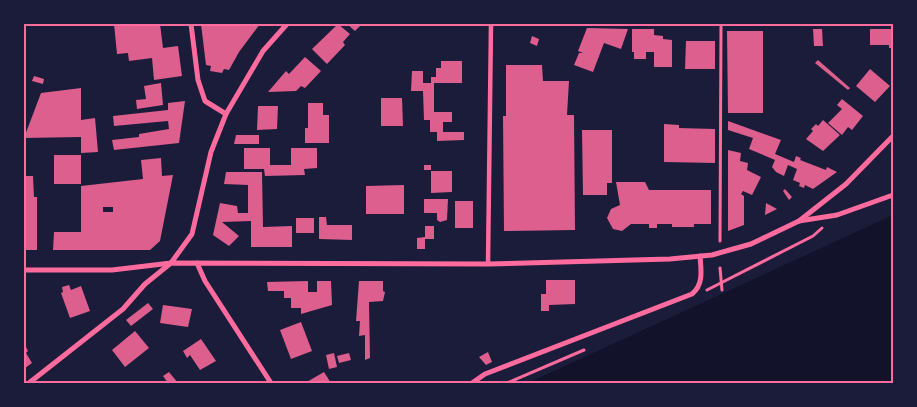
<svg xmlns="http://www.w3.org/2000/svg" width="917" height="407" viewBox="0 0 917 407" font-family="'DejaVu Sans',sans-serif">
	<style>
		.water { fill: #12122b }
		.building { fill: #dd5f8e; fill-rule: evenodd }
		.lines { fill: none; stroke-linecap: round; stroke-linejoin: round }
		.path { stroke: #ff6b9d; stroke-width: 3 }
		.pedestrian { stroke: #ff6b9d; stroke-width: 4.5 }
		.minor { stroke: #ff6b9d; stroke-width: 5 }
		.neatline { fill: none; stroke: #ff6b9d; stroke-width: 2 }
	</style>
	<rect width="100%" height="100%" fill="#1b1b3a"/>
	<path class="water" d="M893 215V383H528Z"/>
	<g class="building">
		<path d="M114 24H160L163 48 178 46 182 76 154 80 152 58 129 61 128 53 117 54Z"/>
		<path d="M201 24H260L239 52 229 70 224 69 222 73 210 71 211 66 206 65Z"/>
		<path d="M338 24 350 34 343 42 345 45 327 64 312 49Z"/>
		<path d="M347 24H362L355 31Z"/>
		<path d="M587 28 628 29 621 49 604 43 593 72 574 65 579 53H583L578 51Z"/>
		<path d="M632 29H654V35L663 36V39L672 40V67H654V52H646V59H634V52H632Z"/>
		<path d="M813 29H822L823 46H814Z"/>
		<path d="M870 29H893V48H889V45H870Z"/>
		<path d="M727 31H763V113H728Z"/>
		<path d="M532 36 539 39 537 46 530 43Z"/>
		<path d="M686 41H715V69H685Z"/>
		<path d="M305 57 321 71 305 88 301 86 296 91 268 92 286 71 289 74Z"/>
		<path d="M818 60 850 88 848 90 815 63Z"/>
		<path d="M441 61H462V83H434V112H452V122H443V132H464V140L437 141V132H430V120H424L423 91H411L412 71H423V83H431V77H436V68H441Z"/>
		<path d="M506 65H542L543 81H569L567 115H574L575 230 504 231 503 116H506Z"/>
		<path d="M870 69 890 86 875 102 856 86Z"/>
		<path d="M34 76 44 79 43 84 32 81Z"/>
		<path d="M161 83 163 105 137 109 136 100 146 99 144 86Z"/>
		<path d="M81 88V120L95 118 98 152 81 153V137L24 138 41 93Z"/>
		<path d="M381 98H402L403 126H381Z"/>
		<path d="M842 99 863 116 852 130 848 127 842 135 828 123 842 109 837 105Z"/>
		<path d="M185 101 179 143 114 150 112 140 139 137V134L169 129 168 121 114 126 113 116 168 110V103Z"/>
		<path d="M308 103H323V115H329V143H305V128H308Z"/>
		<path d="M258 106H278L277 129 257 130Z"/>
		<path d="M823 120 840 135 823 151 806 139 813 131 811 129 816 124 818 126Z"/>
		<path d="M728 121 781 140 775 154 794 162 796 156 801 158 800 160 826 170 827 167 837 172 813 189 805 185 804 188 799 186 800 183 793 180 797 169 788 165 784 176 776 172 772 167 775 160 749 149 753 138 728 130Z"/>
		<path d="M664 124 679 125V128L715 129V163L664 162Z"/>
		<path d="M582 130H612V183H607V195H583Z"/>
		<path d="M236 135H259V144H234Z"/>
		<path d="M244 148H270V165H291V148H317V168L304 169 305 175 265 176 264 169H244Z"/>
		<path d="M728 150 741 153 740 161 748 163 747 170 761 177 752 195 743 191 741 194 744 196V225L728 231Z"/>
		<rect x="54" y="155" width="27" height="29"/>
		<path d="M161 158 162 176 173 175 160 241 150 250H53L54 232H81V186L143 179 141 160ZM103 207H113V212H103Z"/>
		<rect x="424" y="165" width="7" height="5"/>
		<path d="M431 171H452V192L431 193Z"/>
		<path d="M226 172H262L263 227 292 226V247H251V221L222 222 239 236 229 246 213 235 220 203 237 206 238 213H248V185L224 184Z"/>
		<path d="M24 176H33L34 197H37V250H24Z"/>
		<path d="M616 182H645L649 190H711V224H694V227H672V224H657V228H649V224H631L622 231 613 229 607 218 611 209 620 205Z"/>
		<path d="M404 185V214H366V186Z"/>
		<path d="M785 189 792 197 789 200 783 191Z"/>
		<path d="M424 199H448L447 220 440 222 437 220V213H424Z"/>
		<rect x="455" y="201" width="18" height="27"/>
		<path d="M766 203 777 209 765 215Z"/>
		<path d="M319 217H326L327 225H352V240L319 239Z"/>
		<rect x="296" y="218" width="18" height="15"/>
		<path d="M425 226H434V239H425V249H417V238L425 237Z"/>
		<path d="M546 280H575V304L549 305V311H541V294H546Z"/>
		<path d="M308 281V292H317V281H331L332 305 301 314V308H291V298H284V291H268L267 282Z"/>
		<path d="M359 281H383V291L385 292 383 301 369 302 370 358 365 360V335L359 336 360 321H356Z"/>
		<path d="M69 285 71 290 81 286 90 311 70 318 61 293 63 292 62 287Z"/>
		<path d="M148 303 153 309 131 326 126 320Z"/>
		<path d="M163 305 192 309 188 327 160 323Z"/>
		<path d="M301 322 312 351 291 359 280 330Z"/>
		<path d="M135 331 149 348 125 367 112 350Z"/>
		<path d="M201 339 216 361 200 370 190 355 187 358 183 351Z"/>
		<path d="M24 343 28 351 26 353 32 363 25 368Z"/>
		<path d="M488 352 492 362 486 365 479 357Z"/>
		<path d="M334 353 337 367 329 369 326 355Z"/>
		<path d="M349 353 351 360 339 363 337 356Z"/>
		<path d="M169 372 178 383H168L163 376Z"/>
		<path d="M324 372 331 383H305Z"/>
	</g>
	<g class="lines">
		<g class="path">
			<path d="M720 241 721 24"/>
			<path d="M720 268 722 290"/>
			<path d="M707 290 813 236 822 228"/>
			<path d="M507 383 584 350"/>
		</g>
		<path class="pedestrian" d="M488 264 491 24"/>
		<g class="minor">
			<path d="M191 24 198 80 205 101 226 114"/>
			<path d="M799 221 837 215 893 195"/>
			<path d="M197 263 205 281 271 383"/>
			<path d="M24 270H112L171 263 488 264 670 259 712 255 751 244 799 221 846 184 893 136"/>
			<path d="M29 383 123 309 145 284 171 263 192 234 211 152 226 114 263 51 287 24"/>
			<path d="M472 383 485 374 692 294C704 284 701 270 700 256"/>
		</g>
	</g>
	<rect width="917" height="407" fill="none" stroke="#1b1b3a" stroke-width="50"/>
	<rect x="25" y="25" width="867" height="357" class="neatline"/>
</svg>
